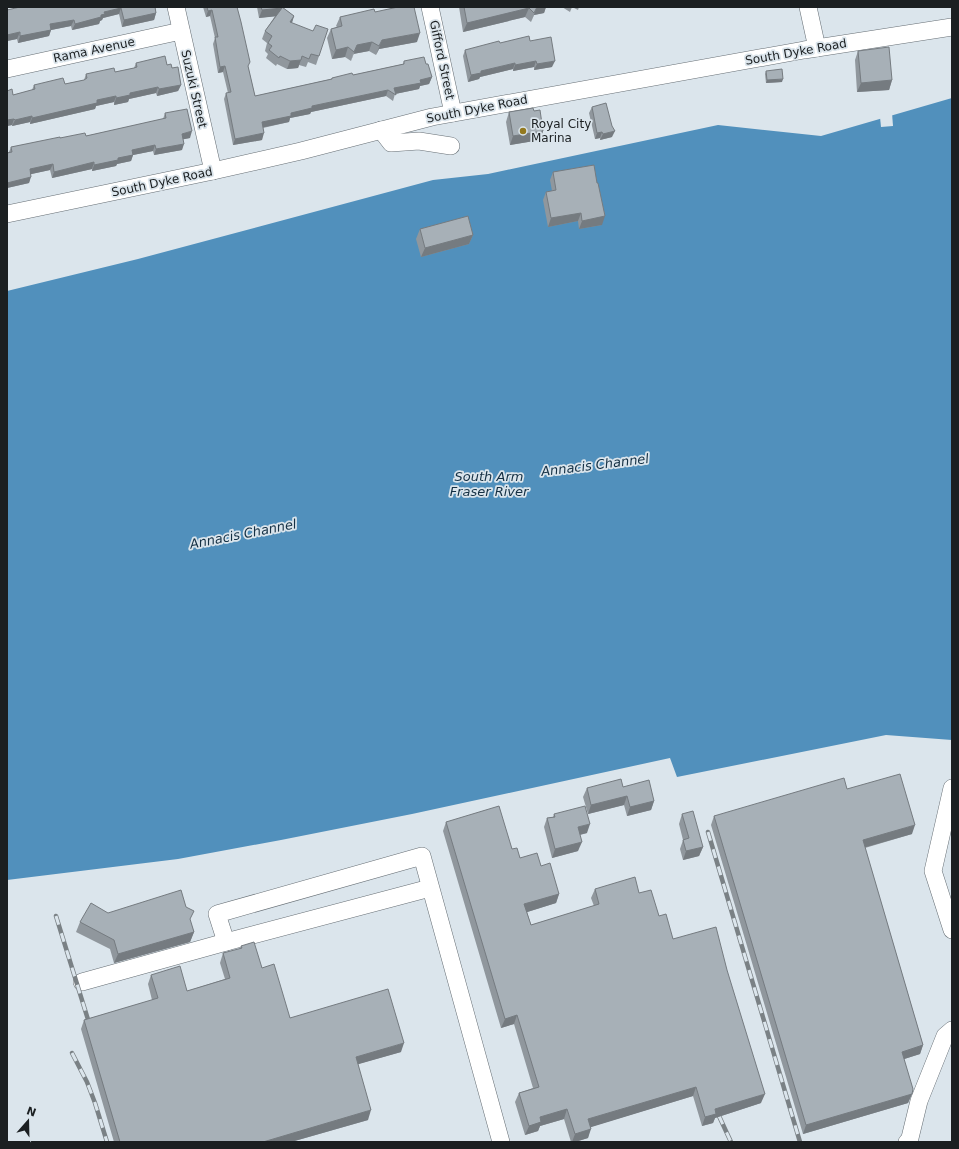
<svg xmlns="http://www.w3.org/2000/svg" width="959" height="1149" viewBox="0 0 959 1149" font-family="'DejaVu Sans',sans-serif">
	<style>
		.water { fill: #5190bc }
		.pier { fill: #dbe5ec }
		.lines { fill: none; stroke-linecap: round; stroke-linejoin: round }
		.minor-casing { stroke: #676f75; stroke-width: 18 }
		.minor { stroke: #fff; stroke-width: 17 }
		.rail-casing { stroke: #7a8185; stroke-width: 4.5 }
		.rail { stroke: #dbe5ec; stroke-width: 3; stroke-dasharray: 9; stroke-linecap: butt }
		.wall { fill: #90979d }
		.shaded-wall { fill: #757b80 }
		.building { fill: #a7b0b7; stroke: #757b80 }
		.poi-dot { fill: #93791f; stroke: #dbe5ec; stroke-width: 1.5 }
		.labels { text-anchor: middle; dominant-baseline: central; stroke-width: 3.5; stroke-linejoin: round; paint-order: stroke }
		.street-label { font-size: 12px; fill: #1b1f21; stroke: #dbe5ec }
		.poi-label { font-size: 12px; fill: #1b1f21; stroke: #dbe5ec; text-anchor: start }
		.water-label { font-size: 13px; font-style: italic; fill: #143044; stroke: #dbe5ec }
	</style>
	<rect width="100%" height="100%" fill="#dbe5ec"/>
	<path class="water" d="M952 98V740L886 735 677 777 670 758 412 814 281 840 178 859 7 880V291L138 259 433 180 488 174 718 125 821 136Z"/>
	<path class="pier" d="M892 113 893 126 881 127 880 117Z"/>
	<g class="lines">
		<defs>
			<g id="minor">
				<path d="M176 7 213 171"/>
				<path d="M430 7 453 113"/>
				<path d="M808 7 817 48"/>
				<path d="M7 69 181 31"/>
				<path d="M381 130 391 143 419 141 451 146"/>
				<path d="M7 214 213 171 301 151 432 117 804 50 952 27"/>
				<path d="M952 788 933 871 952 930"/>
				<path d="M226 942 217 914 422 856 501 1142"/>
				<path d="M82 982 226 942 430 888"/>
				<path d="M907 1142H909L919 1101 945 1036 952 1030"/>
			</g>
		</defs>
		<use href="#minor" class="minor-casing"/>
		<use href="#minor" class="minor"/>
		<defs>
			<g id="rail">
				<path d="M708 832 800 1142"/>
				<path d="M56 916 90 1026"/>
				<path d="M72 1053 87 1082 95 1103 107 1142"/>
				<path d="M719 1116 731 1142"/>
			</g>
		</defs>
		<use href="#rail" class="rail-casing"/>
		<use href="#rail" class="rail"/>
	</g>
	<g class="wall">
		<path d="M155 7 156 13 154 20 122 27 119 14 103 18 102 20 100 21 99 24 72 30 71 26 51 30 49 36 18 43 17 39 7 41V10Z"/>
		<path d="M203 7H237L248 66 255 96 331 79 332 78 353 75 403 64 404 61 426 64 432 77 429 84 420 86 419 89 395 94 393 101 386 96 311 112 310 114 290 118 289 122 263 128 262 140 233 145 224 99 226 93H228L223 72 218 73 213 44 215 38 210 16 206 17Z"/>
		<path d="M257 7H282L294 16 292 23 319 56 316 65 308 62 306 67 299 65 298 68 287 69 277 64 276 66 266 58 268 54 265 51 267 43 262 39 265 31 275 16 259 18Z"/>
		<path d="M459 7H546L544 13 534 15 531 22 525 17 463 32Z"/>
		<path d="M562 7H579L578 10 572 7 570 12Z"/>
		<path d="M375 12 417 42 379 49 376 55 369 51 353 54 351 61 345 57 332 59 327 38 331 29 337 27 336 26 340 17Z"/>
		<path d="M530 41 552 67 534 70V67L513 71V69L480 77 479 79 468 82 463 56 465 50 500 43Z"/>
		<path d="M858 51 892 80 889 90 857 92 855 60Z"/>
		<path d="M136 63 167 65 172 68 181 85 178 91 157 96 156 93 129 99 128 102 114 105V102L96 106 95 109 30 124V122L12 126V125L7 126V91L13 95 32 90 34 85 65 84 84 80 86 74 115 72 134 68Z"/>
		<path d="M766 71 782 82 766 83 765 74Z"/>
		<path d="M592 107 612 137 600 140V138L595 139 589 113Z"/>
		<path d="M534 111 543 131 540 140 510 145 506 122 509 112Z"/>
		<path d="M165 113 190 138 183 139 182 150 154 155 153 151 133 155 131 161 117 164 116 166 92 171V169L52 178 50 170 31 174 29 183 7 188V153L9 152 11 147 60 138 86 136 163 119Z"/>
		<path d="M553 172 602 225 579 229 578 221 548 227 543 200 546 192 552 191 550 180Z"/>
		<path d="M420 229 473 235 469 244 421 257 416 239Z"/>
		<path d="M623 787 654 801 651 810 627 816 624 805 588 814 583 797 587 788Z"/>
		<path d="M847 789 912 834 865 848 923 1045 920 1054 904 1059 912 1094 908 1103 803 1134 711 825 714 816Z"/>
		<path d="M554 814 587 833 580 835 578 851 552 858 544 827 547 818 553 817Z"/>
		<path d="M682 814 703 847 699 856 683 860 680 849 683 840 679 824Z"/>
		<path d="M446 822 512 849 520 858 541 866 559 894 556 903 527 912 531 925 594 906 591 898 595 889 639 893 659 916 673 939 761 1103 715 1118 713 1123 702 1126 693 1096 590 1127 588 1138 575 1142H571L564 1119 540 1126 538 1131 525 1135 515 1102 519 1093 533 1088 514 1024 501 1028 443 831Z"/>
		<path d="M108 913 190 921 194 932 190 942 114 963 110 949 76 932 80 922Z"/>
		<path d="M241 946 262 968 290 1018 401 1052 358 1064 368 1120 291 1142H114L81 1029 84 1020 152 1000 148 984 151 975 187 991 225 979 220 963 223 953 240 949Z"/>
	</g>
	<g class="shaded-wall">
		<path d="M537 7H546L544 13 534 15 531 22Z"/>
		<path d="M121 8 119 14 103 18 102 20 100 21 99 24 72 30 75 24 101 15 104 12Z"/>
		<path d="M282 8 279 16 259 18 262 10Z"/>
		<path d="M529 8 525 17 463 32 467 23Z"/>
		<path d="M212 10 210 16 206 17 208 11Z"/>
		<path d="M156 13 154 20 122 27 124 20Z"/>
		<path d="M294 16 291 25 290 22Z"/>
		<path d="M74 20 71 26 51 30 49 36 18 43 20 36 50 24Z"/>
		<path d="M20 32 17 39 7 41V35Z"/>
		<path d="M420 33 417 42 379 49 376 55 382 40Z"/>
		<path d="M372 42 369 51 353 54 351 61 357 45Z"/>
		<path d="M348 47 345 57 332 59 336 50Z"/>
		<path d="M301 60 298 68 287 69 290 61Z"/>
		<path d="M536 61 534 67 513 71 515 65Z"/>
		<path d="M555 61 552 67 534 70 537 64Z"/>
		<path d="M515 63 513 69 480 77 479 79 468 82 471 75 481 71Z"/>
		<path d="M225 66 223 72 218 73 220 67Z"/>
		<path d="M432 77 429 84 420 86 419 89 395 94 394 88 420 80Z"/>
		<path d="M783 79 782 82 766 83 767 80Z"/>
		<path d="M892 80 889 90 857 92 861 83Z"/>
		<path d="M181 85 178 91 157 96 159 89Z"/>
		<path d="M158 87 156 93 129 99 128 102 114 105 116 98 130 93Z"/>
		<path d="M388 90 386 96 311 112 310 114 290 118 289 122 260 128 262 122 312 106Z"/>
		<path d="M116 96 114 102 96 106 95 109 30 124 32 118 97 100Z"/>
		<path d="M32 116 30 122 12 126 15 120Z"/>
		<path d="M14 119 12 125 7 126V120Z"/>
		<path d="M192 131 190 138 180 140 182 134Z"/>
		<path d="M543 131 540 140 510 145 513 136Z"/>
		<path d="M615 131 612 137 600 140 603 134Z"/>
		<path d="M602 132 600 138 595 139 597 133Z"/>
		<path d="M264 133 262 140 233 145 235 139Z"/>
		<path d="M184 144 182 150 154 155 156 149Z"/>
		<path d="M155 145 153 151 133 155 131 161 117 164 116 166 92 171 94 165 118 158 132 150Z"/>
		<path d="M94 162 92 169 52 178 54 172Z"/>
		<path d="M53 164 50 170 27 175 30 169Z"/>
		<path d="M31 177 29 183 7 188V183Z"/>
		<path d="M581 213 578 221 548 227 551 218Z"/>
		<path d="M605 216 602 225 579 229 582 221Z"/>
		<path d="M473 235 469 244 421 257 425 248Z"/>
		<path d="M627 796 624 805 588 814 591 805Z"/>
		<path d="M654 801 651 810 627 816 630 807Z"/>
		<path d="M590 824 587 833 574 836 578 827Z"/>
		<path d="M915 825 912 834 859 849 863 840Z"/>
		<path d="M582 842 578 851 552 858 555 849Z"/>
		<path d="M703 847 699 856 683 860 686 851Z"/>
		<path d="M559 894 556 903 521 914 524 904Z"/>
		<path d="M194 932 190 942 114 963 118 954Z"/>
		<path d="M517 1015 514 1024 501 1028 505 1019Z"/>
		<path d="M404 1043 401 1052 352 1066 356 1057Z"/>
		<path d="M923 1045 920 1054 898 1061 902 1052Z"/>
		<path d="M696 1087 693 1096 585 1129 588 1119Z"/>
		<path d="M765 1094 761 1103 715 1118 713 1123 702 1126 705 1117 715 1109Z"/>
		<path d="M912 1094 908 1103 803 1134 806 1125Z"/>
		<path d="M567 1109 564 1119 540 1126 538 1131 525 1135 529 1126 540 1117Z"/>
		<path d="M371 1110 368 1120 291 1142H263Z"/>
		<path d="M591 1129 588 1138 575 1142H572L575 1134Z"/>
	</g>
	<g class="building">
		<path d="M20 7H155L156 13 124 20 121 8 104 12 105 14 101 15V17L75 24 74 20 50 24 51 30 20 36V32L7 35V10Z"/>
		<path d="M207 7H237L241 22 250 62 248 66 255 96 332 79V78L352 73 353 75 404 64V61L424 57 426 64H428L432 77 420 80 421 83 394 88 396 95 388 90 312 106V108L291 113V116L262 122 264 133 235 139 226 93 231 92 225 66 220 67 215 37H218L212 10 208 11Z"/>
		<path d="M261 7H282L294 16 290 22 313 31 316 25 328 29 319 56 311 54 309 59 302 56 301 60 290 61 280 56 279 58 269 50 272 46 268 43 272 36 265 31 282 8 262 10Z"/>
		<path d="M398 7H414L420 33 382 40 379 46 372 42 357 45 354 52 348 47 336 50 331 29 342 26 340 17 374 9 375 12Z"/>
		<path d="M464 7H537L534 13 529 8 467 23Z"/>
		<path d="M529 36 530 41 551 37 555 61 537 64 536 61 515 65V63L481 71V73L471 75 465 50 499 41 500 43Z"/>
		<path d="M889 47 892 80 861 83 858 51Z"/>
		<path d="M165 56 167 65 171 64 172 68 178 67 181 85 159 89 158 87 130 93V95L116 98V96L97 100V103L32 118V116L15 120 14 119 7 120V91L12 89 13 95 35 89 34 85 63 78 65 84 84 80 87 78 86 74 114 68 115 72 134 68 137 67 136 63Z"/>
		<path d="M782 69 783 79 767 80 766 71Z"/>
		<path d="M606 103 612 126 615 131 603 134 602 132 597 133 592 107Z"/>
		<path d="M533 108 534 111 540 110 543 131 513 136 509 112Z"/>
		<path d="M187 109 192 131 182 134 184 144 156 149 155 145 132 150 133 155 118 158V160L94 165V162L54 172 53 164 30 169 31 177 7 183V153L12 152 11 147 60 137V138L85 133 86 136 166 118 165 113Z"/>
		<path d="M594 165 597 183H598L605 216 582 221 581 213 551 218 546 192 556 190 553 172Z"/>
		<path d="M468 216 473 235 425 248 420 229Z"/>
		<path d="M900 774 915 825 863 840 923 1045 902 1052 913 1089 912 1094 806 1125 714 816 844 778 847 789Z"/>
		<path d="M621 779 623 787 649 780 654 801 630 807 627 796 591 805 587 788Z"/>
		<path d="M499 806 512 849 517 848 520 858 537 853 541 866 550 863 559 894 524 904 531 925 599 904 595 889 635 877 639 893 651 890 659 916 666 914 673 939 716 927 727 970 765 1094 715 1109 716 1114 705 1117 696 1087 588 1119 591 1129 575 1134 567 1109 540 1117 541 1122 529 1126 519 1093 539 1087 517 1015 505 1019 446 822Z"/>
		<path d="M585 806 590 824 578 827 582 842 555 849 547 818 555 817 554 814Z"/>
		<path d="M693 811 703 847 686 851 683 840 689 838 682 814Z"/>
		<path d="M181 890 186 907 194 911 190 919 194 932 118 954 114 940 80 922 91 903 108 913Z"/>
		<path d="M254 942 262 968 274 964 290 1018 388 989 404 1043 356 1057 371 1110 263 1142H120L84 1020 158 998 151 975 180 966 187 991 230 978 223 953 242 948 241 946Z"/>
	</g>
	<circle class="poi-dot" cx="523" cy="131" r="4"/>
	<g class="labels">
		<g class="street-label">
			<text transform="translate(94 50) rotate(-12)">Rama Avenue</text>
			<text transform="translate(796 52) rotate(-10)">South Dyke Road</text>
			<text transform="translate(442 60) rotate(78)">Gifford Street</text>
			<text transform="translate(194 89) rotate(77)">Suzuki Street</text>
			<text transform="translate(477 109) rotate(-11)">South Dyke Road</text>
			<text transform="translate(162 182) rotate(-12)">South Dyke Road</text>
		</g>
		<g class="poi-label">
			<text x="531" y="124">Royal City<tspan x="531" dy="14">Marina</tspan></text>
		</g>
		<g class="water-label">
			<text transform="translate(595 465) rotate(-7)">Annacis Channel</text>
			<text x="489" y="476">South Arm<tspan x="489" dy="15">Fraser River</tspan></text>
			<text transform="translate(243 534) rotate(-11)">Annacis Channel</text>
		</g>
	</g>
	<rect width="959" height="1149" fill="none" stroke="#1b1f21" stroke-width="16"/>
	<g transform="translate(28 1121) rotate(20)" stroke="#dbe5ec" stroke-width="3" paint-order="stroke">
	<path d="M0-3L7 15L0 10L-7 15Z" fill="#1b1f21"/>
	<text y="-6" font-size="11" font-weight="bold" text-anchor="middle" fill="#1b1f21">N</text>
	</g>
</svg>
